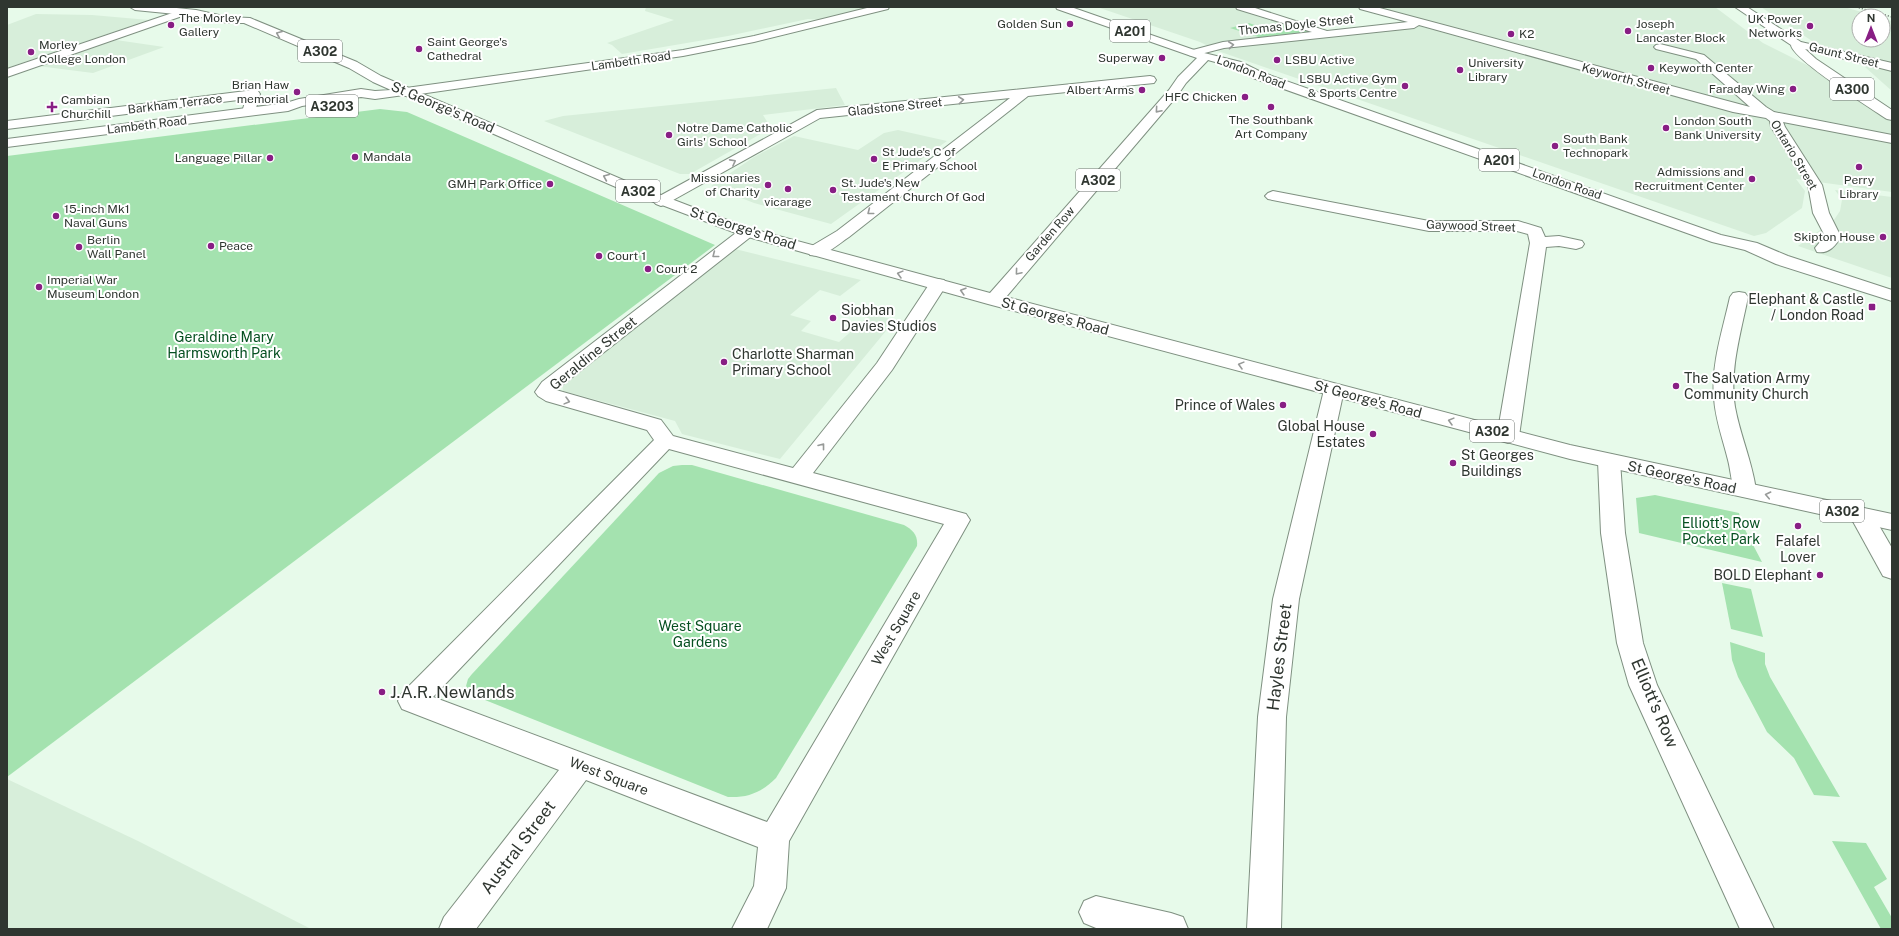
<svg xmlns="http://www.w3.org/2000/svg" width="1899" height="936" viewBox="0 0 1899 936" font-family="'Public Sans',sans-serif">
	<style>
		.built { fill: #d7eeda }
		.green { fill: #a4e2af }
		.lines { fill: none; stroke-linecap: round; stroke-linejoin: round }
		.minor-casing { stroke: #7f9081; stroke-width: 2 }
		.primary-casing { stroke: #7f9081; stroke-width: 2 }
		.minor { fill: #fff; fill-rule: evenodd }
		.primary { fill: #fff; fill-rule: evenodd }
		.rail { stroke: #58625a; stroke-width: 1.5; stroke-dasharray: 1 2; stroke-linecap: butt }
		.oneway { stroke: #979a98 }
		.poi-dot { fill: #881e84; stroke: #fff; stroke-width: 1.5 }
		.labels { text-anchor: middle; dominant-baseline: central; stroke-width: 4; stroke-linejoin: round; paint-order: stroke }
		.far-poi-label { font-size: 12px; fill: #2f3630; stroke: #fff; text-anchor: start }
		.far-street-label { font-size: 12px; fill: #2f3630; stroke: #fff }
		.shield { fill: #fff; stroke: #6d726e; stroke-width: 1 }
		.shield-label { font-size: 13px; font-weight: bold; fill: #2f3630 }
		.street-label { font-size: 14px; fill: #2f3630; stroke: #fff }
		.poi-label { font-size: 14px; fill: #2f3630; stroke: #fff; text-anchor: end }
		.park-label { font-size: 14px; fill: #065021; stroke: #fff }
		.near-street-label { font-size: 17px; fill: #2f3630; stroke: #fff }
		.near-poi-label { font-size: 17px; fill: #2f3630; stroke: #fff; text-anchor: start }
	</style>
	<rect width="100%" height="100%" fill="#e7faea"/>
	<g class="built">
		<path d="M646 7H869L823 20 808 19 728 36 622 54 612 45 607 43 674 20 645 11Z"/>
		<path d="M1097 7H1242L1331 34 1424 24 1366 7H1715L1763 43 1807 65 1892 120V192L1796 179 1805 191 1802 208 1766 233 1754 236 1218 51 1200 42Z"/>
		<path d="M1761 7H1844L1876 16H1859V40H1883V18L1892 21V63L1818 45Z"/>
		<path d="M36 14 92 15 149 20 7 68V25Z"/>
		<path d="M116 40 164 47 93 73 38 66Z"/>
		<path d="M1871 65 1892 71V91L1865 67Z"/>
		<path d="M836 88 845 105 763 115 771 128 690 174H680L544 121 563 116Z"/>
		<path d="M898 130 947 141 831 224 754 203 711 186 754 157 794 136 858 150 884 133Z"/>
		<path d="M1835 190 1892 197V278L1798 246 1834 220 1840 211 1842 200Z"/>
		<path d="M735 249 861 280 840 296 820 290 790 315 811 321 801 331 839 342 871 314 895 320 780 459 682 434 675 421 563 391 562 381Z"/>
		<path d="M7 779 138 841 311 929H7Z"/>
	</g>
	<g class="green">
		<path d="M1282 22 1316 32 1265 39 1230 28 1249 23 1260 27Z"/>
		<path d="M380 109 407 112 715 245 7 777V156Z"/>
		<path d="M682 465H692L904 525C913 530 918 535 917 546L776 778C762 792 748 798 728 797L475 696 466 686 468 679 472 674 659 473 673 466Z"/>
		<path d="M1655 495 1739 513 1742 524 1762 562 1639 533 1636 498Z"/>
		<path d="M1722 583 1751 589 1763 637 1731 629Z"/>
		<path d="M1730 642 1765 653V664L1770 677 1840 797 1814 795 1794 758 1767 732 1738 677 1732 660Z"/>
		<path d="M1832 841 1866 843 1887 879 1874 887 1892 918V929H1881Z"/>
	</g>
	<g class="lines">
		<defs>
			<g id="minor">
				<path d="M871 7H889L888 9 754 42 683 56 406 96 402 95 400 92 402 89 406 88 683 50 754 36Z"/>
				<path d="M1236 7H1252L1327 31 1408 22 1360 9 1359 7H1376L1750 107 1696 59 1656 49 1654 47 1656 45 1660 44 1704 55 1766 107 1774 112 1892 135V143L1783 122 1785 127 1822 185 1829 213 1841 237C1835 246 1829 254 1817 252L1815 248 1825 236 1813 213 1808 185 1771 127 1770 121 1766 118 1733 112 1419 25 1414 28 1224 48 1193 56 1189 55 1187 53 1189 51 1223 42 1312 32 1237 9Z"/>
				<path d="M184 9 189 12 188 14 7 77V69Z"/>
				<path d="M1150 76 1154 77 1156 80 1154 83 1028 96 849 237C837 245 824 258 810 255L808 251 810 247 837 231 1010 98 820 118 666 204 661 206 656 204 653 201 656 198 817 110Z"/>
				<path d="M254 90 258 91 260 94 254 115H244L242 112 246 99 7 129V121Z"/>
				<path d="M1273 191 1429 221H1518L1541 228 1545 237 1559 236 1582 241 1584 244 1582 247 1576 249 1559 246 1546 247 1519 436 1515 441 1508 443 1501 441 1497 436 1530 243 1528 234 1517 231H1429L1268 199 1265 196 1268 193Z"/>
				<path d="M747 227 753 229 755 232 753 235 556 390 661 420 673 436 793 468 877 363 932 280 938 279 944 280 947 284 892 370 813 473 966 514 970 520 789 841 786 888 767 929H732L754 886 758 847 586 780 476 929H439L444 917 559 770 402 709 398 701 402 693 654 440 647 430 546 401 538 396 535 392 542 382 741 229ZM669 449 944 524 767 822 433 697Z"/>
				<path d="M1739 292 1745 293 1748 297C1741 332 1729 371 1735 407 1740 435 1752 461 1756 490L1753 495 1745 497 1737 495C1731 485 1731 471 1728 460 1723 439 1715 419 1714 397 1711 364 1723 329 1730 297L1733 293Z"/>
				<path d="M1334 384 1341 386 1344 390 1299 599 1286 717 1281 929H1247L1258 717 1273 599 1324 390 1327 386Z"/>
				<path d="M1609 454 1617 456 1620 461 1625 533 1643 643 1657 685 1774 929H1740L1629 685 1617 643 1601 533 1598 461 1601 456Z"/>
				<path d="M1862 508 1870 510 1892 548V579L1883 576 1850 516 1854 510Z"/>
				<path d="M1096 896 1171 913 1183 917 1188 929 1096 928 1084 923 1079 912 1084 901Z"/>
			</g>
			<g id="primary">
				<path d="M130 7H167L196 10 228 17 250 18 357 62 381 76 635 185 713 215 753 229 990 293 1169 90 1178 77 1197 58 1057 9 1056 7H1071L1200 52 1241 62 1261 72 1721 235 1757 243 1788 256 1892 290V301L1776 264 1745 250 1712 242 1253 78 1233 67 1208 60 1186 83 1177 96 1006 297 1570 445 1892 514V530L1570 459 988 304 741 235 625 191 404 95 375 99 361 97 302 106 288 111 7 147V139L286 103 299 99 361 89 375 91 391 90 373 82 349 68 244 23H228L196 16 135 10Z"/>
				<path d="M1735 7H1747L1801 42 1892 63V71L1805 49 1816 59 1892 110V120L1887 119C1872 109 1792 59 1791 45Z"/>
			</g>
		</defs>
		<use href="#minor" class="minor-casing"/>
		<use href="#primary" class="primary-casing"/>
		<use href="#minor" class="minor"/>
		<use href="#primary" class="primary"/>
		<path class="rail" d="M1856 7 1892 17"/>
	</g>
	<defs><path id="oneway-chevron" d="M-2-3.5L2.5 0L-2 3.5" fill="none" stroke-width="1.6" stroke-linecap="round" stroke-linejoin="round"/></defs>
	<g class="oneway">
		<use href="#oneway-chevron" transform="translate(279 34) rotate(-157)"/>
		<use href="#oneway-chevron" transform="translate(1231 45) rotate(-6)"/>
		<use href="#oneway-chevron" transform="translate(961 100) rotate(-6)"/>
		<use href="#oneway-chevron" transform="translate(1158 110) rotate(131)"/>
		<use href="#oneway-chevron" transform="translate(733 162) rotate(-28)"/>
		<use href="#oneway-chevron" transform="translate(606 177) rotate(-157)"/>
		<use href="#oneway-chevron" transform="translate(870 212) rotate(142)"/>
		<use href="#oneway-chevron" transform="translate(715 255) rotate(142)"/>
		<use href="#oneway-chevron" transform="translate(1018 272) rotate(130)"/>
		<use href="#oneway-chevron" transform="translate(900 274) rotate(-165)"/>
		<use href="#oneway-chevron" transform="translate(963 291) rotate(-164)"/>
		<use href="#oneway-chevron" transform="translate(1241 365) rotate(-165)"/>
		<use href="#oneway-chevron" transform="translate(567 401) rotate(15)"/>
		<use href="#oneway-chevron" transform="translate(1451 421) rotate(-165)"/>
		<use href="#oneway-chevron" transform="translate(822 446) rotate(-52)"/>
		<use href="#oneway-chevron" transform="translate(1768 495) rotate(-168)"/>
	</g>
	<g class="poi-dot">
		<circle cx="1070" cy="24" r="4"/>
		<circle cx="171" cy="25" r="4"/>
		<circle cx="1810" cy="26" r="4"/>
		<circle cx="1628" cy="31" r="4"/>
		<circle cx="1511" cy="34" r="4"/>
		<circle cx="419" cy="49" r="4"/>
		<circle cx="31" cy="52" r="4"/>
		<circle cx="1162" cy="58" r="4"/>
		<circle cx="1277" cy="60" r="4"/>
		<circle cx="1651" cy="68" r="4"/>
		<circle cx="1460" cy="70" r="4"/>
		<circle cx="1405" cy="86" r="4"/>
		<circle cx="1793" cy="89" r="4"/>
		<circle cx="1142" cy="90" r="4"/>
		<circle cx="297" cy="92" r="4"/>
		<circle cx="1245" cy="97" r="4"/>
		<path d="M50 101h4v4h4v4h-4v4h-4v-4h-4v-4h4z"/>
		<circle cx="1271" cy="107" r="4"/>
		<circle cx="1666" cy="128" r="4"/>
		<circle cx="669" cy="135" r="4"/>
		<circle cx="1555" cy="146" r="4"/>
		<circle cx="355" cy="157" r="4"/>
		<circle cx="270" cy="158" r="4"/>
		<circle cx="874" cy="159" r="4"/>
		<circle cx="1859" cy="167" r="4"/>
		<circle cx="1752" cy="179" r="4"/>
		<circle cx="550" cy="184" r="4"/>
		<circle cx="768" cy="185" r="4"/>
		<circle cx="788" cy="189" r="4"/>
		<circle cx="833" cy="190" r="4"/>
		<circle cx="56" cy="216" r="4"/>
		<circle cx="1883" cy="237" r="4"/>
		<circle cx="211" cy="246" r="4"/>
		<circle cx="79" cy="247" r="4"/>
		<circle cx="599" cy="256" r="4"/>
		<circle cx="648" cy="269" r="4"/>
		<circle cx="39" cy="287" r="4"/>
		<rect x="1868" y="303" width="8" height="8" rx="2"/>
		<circle cx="833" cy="318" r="4"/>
		<circle cx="724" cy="362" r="4"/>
		<circle cx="1676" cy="386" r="4"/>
		<circle cx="1283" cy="405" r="4"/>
		<circle cx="1373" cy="434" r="4"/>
		<circle cx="1453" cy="463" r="4"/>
		<circle cx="1798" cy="526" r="4"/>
		<circle cx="1820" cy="575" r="4"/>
		<circle cx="382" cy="692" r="4"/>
	</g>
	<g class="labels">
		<g class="far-poi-label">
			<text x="179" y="18">The Morley<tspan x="179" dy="14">Gallery</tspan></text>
			<text x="1802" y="19" text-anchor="end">UK Power<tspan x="1802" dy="14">Networks</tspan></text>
			<text x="1062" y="24" text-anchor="end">Golden Sun</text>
			<text x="1636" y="24">Joseph<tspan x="1636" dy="14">Lancaster Block</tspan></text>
			<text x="1519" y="34">K2</text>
			<text x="427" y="42">Saint George's<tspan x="427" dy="14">Cathedral</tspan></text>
			<text x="39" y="45">Morley<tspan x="39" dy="14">College London</tspan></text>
			<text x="1154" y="58" text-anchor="end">Superway</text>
			<text x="1285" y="60">LSBU Active</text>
			<text x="1468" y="63">University<tspan x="1468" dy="14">Library</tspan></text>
			<text x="1659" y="68">Keyworth Center</text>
			<text x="1397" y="79" text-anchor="end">LSBU Active Gym<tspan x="1397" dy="14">&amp; Sports Centre</tspan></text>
			<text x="289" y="85" text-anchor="end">Brian Haw<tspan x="289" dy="14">memorial</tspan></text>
			<text x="1785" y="89" text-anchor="end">Faraday Wing</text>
			<text x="1134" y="90" text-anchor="end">Albert Arms</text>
			<text x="1237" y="97" text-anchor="end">HFC Chicken</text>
			<text x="61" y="100">Cambian<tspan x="61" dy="14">Churchill</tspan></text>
			<text x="1271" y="120" text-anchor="middle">The Southbank<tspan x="1271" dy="14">Art Company</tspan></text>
			<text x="1674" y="121">London South<tspan x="1674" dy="14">Bank University</tspan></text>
			<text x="677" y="128">Notre Dame Catholic<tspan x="677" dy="14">Girls' School</tspan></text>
			<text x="1563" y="139">South Bank<tspan x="1563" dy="14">Technopark</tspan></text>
			<text x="882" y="152">St Jude's C of<tspan x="882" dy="14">E Primary School</tspan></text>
			<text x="363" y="157">Mandala</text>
			<text x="262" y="158" text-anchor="end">Language Pillar</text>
			<text x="1744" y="172" text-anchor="end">Admissions and<tspan x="1744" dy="14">Recruitment Center</tspan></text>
			<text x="760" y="178" text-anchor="end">Missionaries<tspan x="760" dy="14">of Charity</tspan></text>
			<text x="1859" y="180" text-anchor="middle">Perry<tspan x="1859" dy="14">Library</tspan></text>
			<text x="841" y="183">St. Jude's New<tspan x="841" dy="14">Testament Church Of God</tspan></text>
			<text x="542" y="184" text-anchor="end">GMH Park Office</text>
			<text x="788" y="202" text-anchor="middle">vicarage</text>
			<text x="64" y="209">15-inch Mk1<tspan x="64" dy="14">Naval Guns</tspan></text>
			<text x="1875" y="237" text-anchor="end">Skipton House</text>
			<text x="87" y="240">Berlin<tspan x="87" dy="14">Wall Panel</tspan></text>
			<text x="219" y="246">Peace</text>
			<text x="607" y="256">Court 1</text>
			<text x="656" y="269">Court 2</text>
			<text x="47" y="280">Imperial War<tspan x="47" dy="14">Museum London</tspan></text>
		</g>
		<g class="far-street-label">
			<text transform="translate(1296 25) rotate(-6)">Thomas Doyle Street</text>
			<text transform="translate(1844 55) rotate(14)">Gaunt Street</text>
			<text transform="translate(631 61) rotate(-8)">Lambeth Road</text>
			<text transform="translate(1251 72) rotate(21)">London Road</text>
			<text transform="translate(1626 79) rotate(15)">Keyworth Street</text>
			<text transform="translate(175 104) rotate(-7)">Barkham Terrace</text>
			<text transform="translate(895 107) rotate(-6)">Gladstone Street</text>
			<text transform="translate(147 125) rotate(-7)">Lambeth Road</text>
			<text transform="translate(1794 155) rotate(59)">Ontario Street</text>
			<text transform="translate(1567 184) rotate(19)">London Road</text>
			<text transform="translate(1471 226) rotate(2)">Gaywood Street</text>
			<text transform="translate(1050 234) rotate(-49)">Garden Row</text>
		</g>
		<g class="shield">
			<rect x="1110" y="20" width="40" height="22" rx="3"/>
			<rect x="298" y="40" width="44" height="22" rx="3"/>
			<rect x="1830" y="78" width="44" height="22" rx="3"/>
			<rect x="306" y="95" width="52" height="22" rx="3"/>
			<rect x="1479" y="149" width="40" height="22" rx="3"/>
			<rect x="1076" y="169" width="44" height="22" rx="3"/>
			<rect x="616" y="180" width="44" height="22" rx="3"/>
			<rect x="1470" y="420" width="44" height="22" rx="3"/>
			<rect x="1820" y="500" width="44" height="22" rx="3"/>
		</g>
		<g class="shield-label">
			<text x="1130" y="31">A201</text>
			<text x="320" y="51">A302</text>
			<text x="1852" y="89">A300</text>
			<text x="332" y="106">A3203</text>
			<text x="1499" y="160">A201</text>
			<text x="1098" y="180">A302</text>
			<text x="638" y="191">A302</text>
			<text x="1492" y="431">A302</text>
			<text x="1842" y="511">A302</text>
		</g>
		<g class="street-label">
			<text transform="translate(443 107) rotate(23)">St George's Road</text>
			<text transform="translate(743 228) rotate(18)">St George's Road</text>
			<text transform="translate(1055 316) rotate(15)">St George's Road</text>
			<text transform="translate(593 353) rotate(-39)">Geraldine Street</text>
			<text transform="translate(1368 399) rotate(15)">St George's Road</text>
			<text transform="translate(1682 477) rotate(12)">St George's Road</text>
			<text transform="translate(896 628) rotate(-60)">West Square</text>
			<text transform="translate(609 776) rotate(21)">West Square</text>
		</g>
		<g class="poi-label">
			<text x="1864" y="299">Elephant &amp; Castle<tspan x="1864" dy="16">/ London Road</tspan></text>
			<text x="841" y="310" text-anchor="start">Siobhan<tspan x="841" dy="16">Davies Studios</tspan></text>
			<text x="732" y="354" text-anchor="start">Charlotte Sharman<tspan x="732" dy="16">Primary School</tspan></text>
			<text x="1684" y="378" text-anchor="start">The Salvation Army<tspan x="1684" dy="16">Community Church</tspan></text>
			<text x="1275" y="405">Prince of Wales</text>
			<text x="1365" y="426">Global House<tspan x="1365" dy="16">Estates</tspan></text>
			<text x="1461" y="455" text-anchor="start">St Georges<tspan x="1461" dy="16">Buildings</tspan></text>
			<text x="1798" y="541" text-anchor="middle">Falafel<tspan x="1798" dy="16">Lover</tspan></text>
			<text x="1812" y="575">BOLD Elephant</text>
		</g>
		<g class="park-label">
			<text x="224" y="337">Geraldine Mary<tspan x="224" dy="16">Harmsworth Park</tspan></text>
			<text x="1721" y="523">Elliott's Row<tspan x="1721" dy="16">Pocket Park</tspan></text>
			<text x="700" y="626">West Square<tspan x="700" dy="16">Gardens</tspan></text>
		</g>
		<g class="near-street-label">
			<text transform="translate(1279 657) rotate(-83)">Hayles Street</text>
			<text transform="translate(1655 703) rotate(67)">Elliott's Row</text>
			<text transform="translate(518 847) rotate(-53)">Austral Street</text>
		</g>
		<g class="near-poi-label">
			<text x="390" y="692">J.A.R. Newlands</text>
		</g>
	</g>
	<rect width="1899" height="936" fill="none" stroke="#2f3630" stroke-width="16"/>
	<g transform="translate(1871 28)"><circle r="19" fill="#ffffff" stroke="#acafac"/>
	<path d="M0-3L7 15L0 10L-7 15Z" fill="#881e84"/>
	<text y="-6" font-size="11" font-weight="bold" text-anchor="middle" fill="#2f3630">N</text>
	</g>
</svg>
